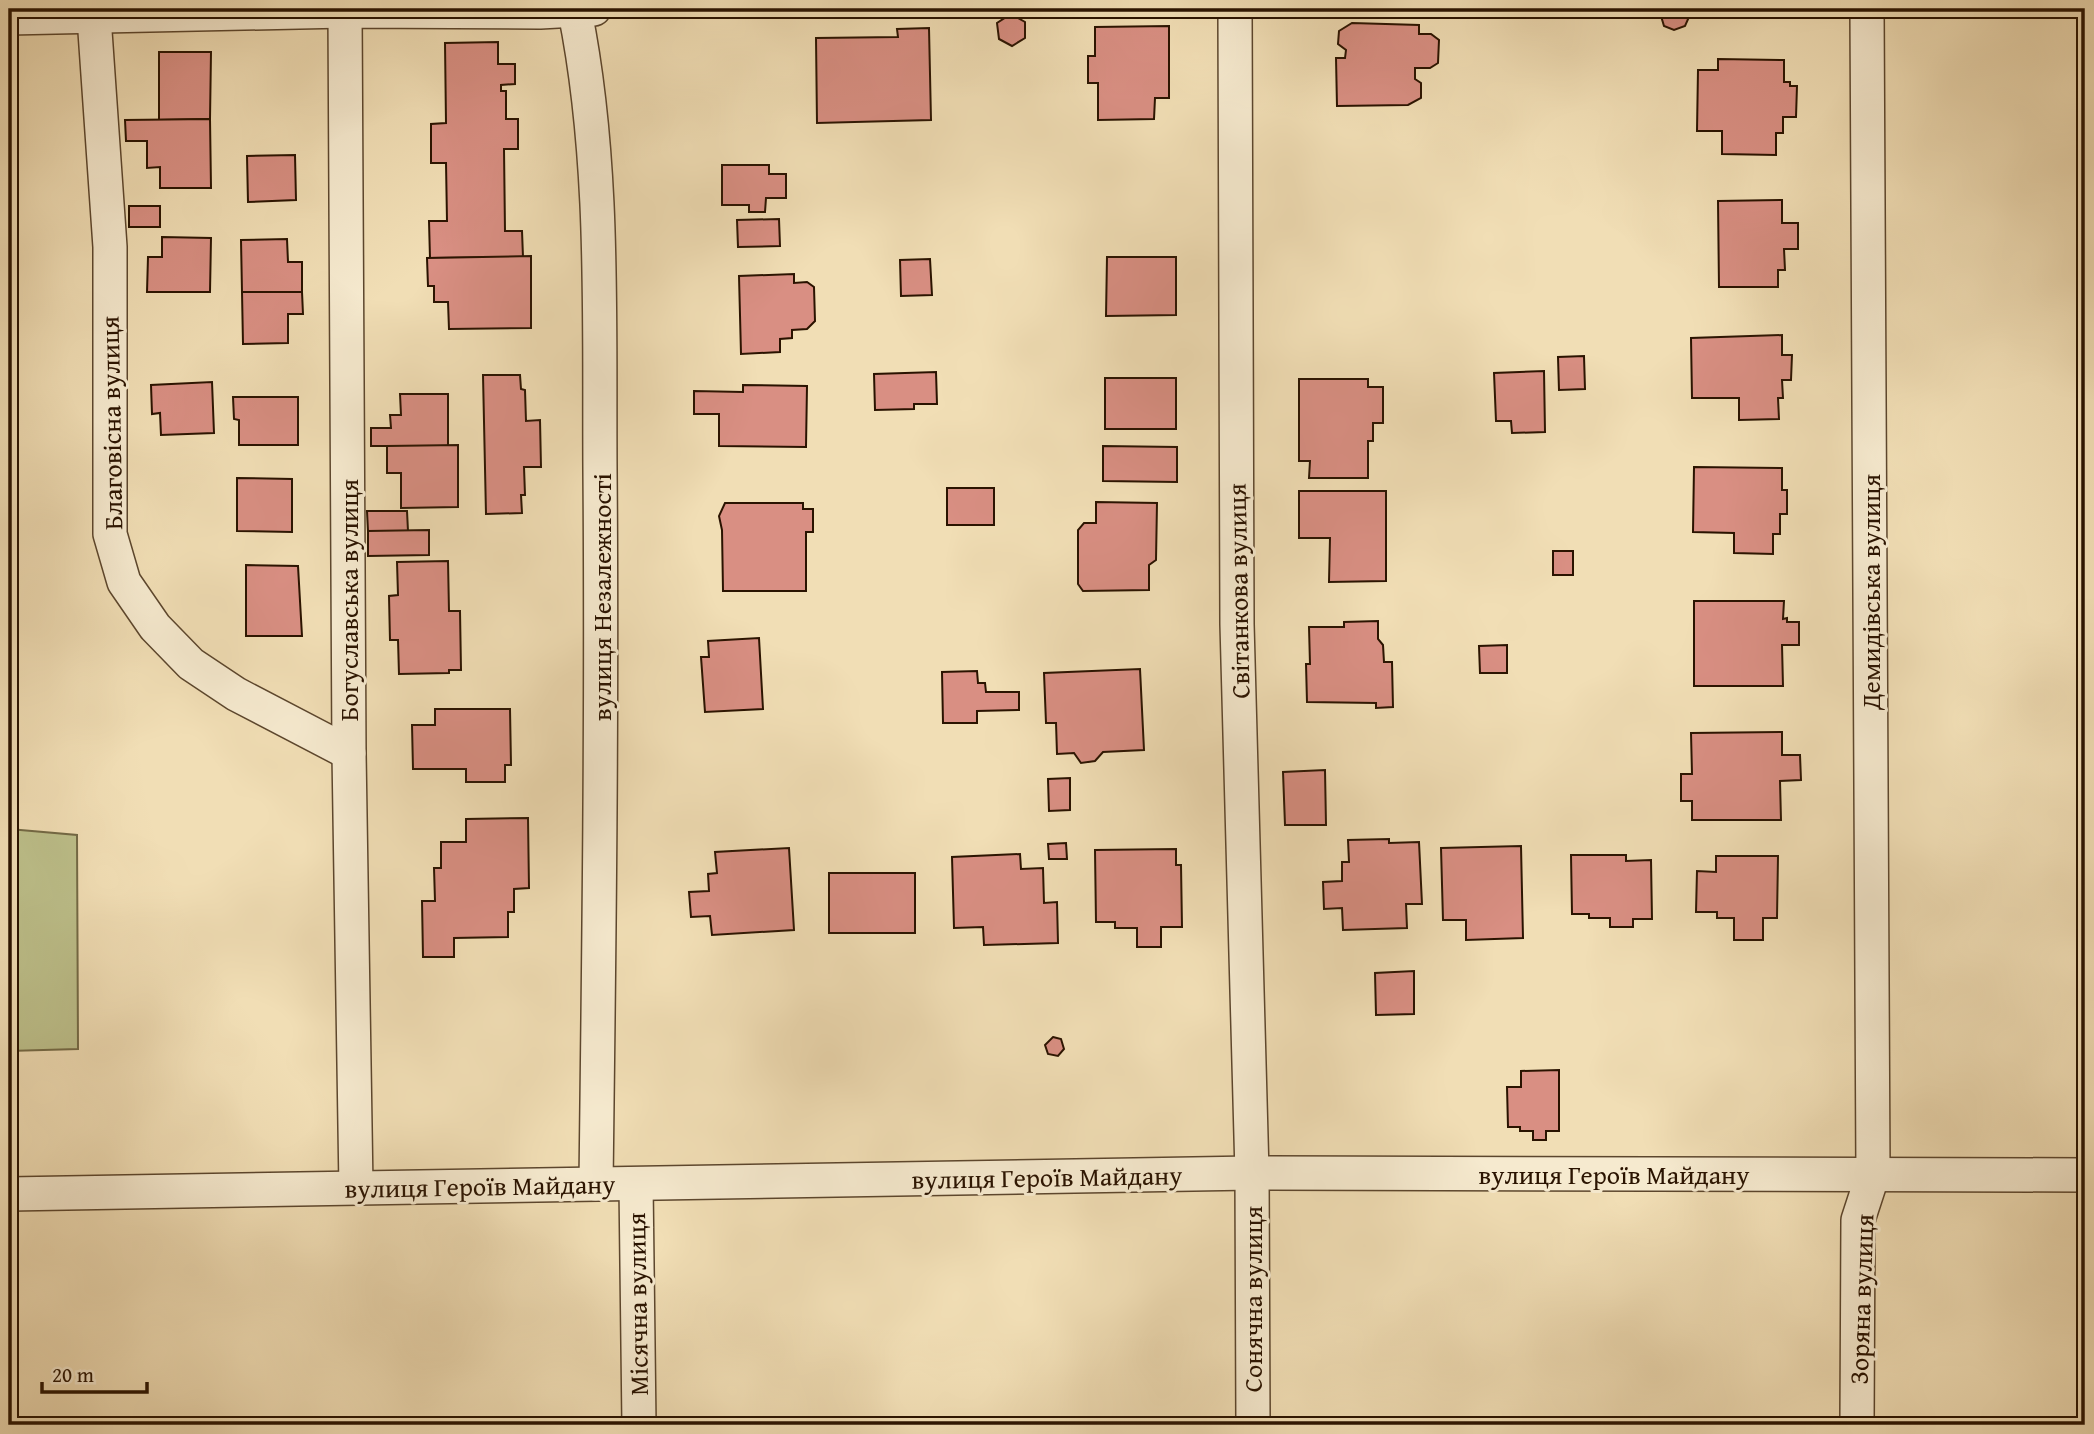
<svg xmlns="http://www.w3.org/2000/svg" width="2094" height="1434" viewBox="0 0 2094 1434" font-family="'Gentium Book Plus',serif">
	<style>
		.green { fill: #bdc08b; stroke: #746a46; stroke-width: 2 }
		.building { fill: #d98f83; stroke: #2a1300; stroke-width: 2 }
		.lines { fill: none; stroke-linecap: round; stroke-linejoin: round }
		.minor-casing { stroke: #5c462d; stroke-width: 36 }
		.minor { stroke: #f6eacf; stroke-width: 33 }
		.labels { text-anchor: middle; dominant-baseline: central; stroke-width: 6; stroke-linejoin: round; paint-order: stroke }
		.street-label { font-size: 26px; fill: #2a1300; stroke: #f6eacf }
	</style>
	<rect width="100%" height="100%" fill="#f1deb5"/>
	<filter id="stains"><feTurbulence type="fractalNoise" baseFrequency=".00286" numOctaves="4"/><feColorMatrix values="0 0 0 0 .2 0 0 0 0 .09 0 0 0 0 .02 0 0 0 .5 -.17"/></filter>
	<radialGradient id="worn" r=".72"><stop offset=".6" stop-color="#630" stop-opacity="0"/><stop offset="1" stop-color="#630" stop-opacity=".3"/></radialGradient>
	<path class="green" d="M9 829 77 835 78 1049 9 1051Z"/>
	<g class="building">
		<path d="M1663 9H1686L1689 17 1685 26 1674 30 1664 26 1661 16Z"/>
		<path d="M1011 14 1025 22V38L1012 46 999 39 997 23Z"/>
		<path d="M1352 23 1419 25V34H1431L1439 40 1438 63 1430 68H1415V79L1421 83V98L1408 105 1337 106 1336 58H1345L1346 50 1338 44 1339 31Z"/>
		<path d="M1169 26V98H1155L1154 119 1098 120V83H1088V56H1095V27Z"/>
		<path d="M929 28 931 120 817 123 816 38 898 37 897 29Z"/>
		<path d="M498 42V64H515V84L501 85V91H506V119H518V149H504L505 231H522L523 257 430 258 429 221H447L446 163H431V124L446 123 445 43Z"/>
		<path d="M159 52H211L210 119 159 120Z"/>
		<path d="M1718 59 1784 60V82H1790V86H1797L1796 117H1783V133H1776V155L1722 154V131H1697L1698 70H1718Z"/>
		<path d="M210 119 211 188H160V167L147 168V141H126L125 120Z"/>
		<path d="M295 155 296 200 248 202 247 156Z"/>
		<path d="M722 165H769V174H786V198H766L765 212H749V205H722Z"/>
		<path d="M1782 200V223H1798V249H1784L1785 270H1778V287H1719L1718 201Z"/>
		<rect x="129" y="206" width="31" height="21"/>
		<path d="M779 219 780 246 738 247 737 220Z"/>
		<path d="M162 237 211 238 210 292H147L148 257H162Z"/>
		<path d="M287 239 288 262H302V292H242L241 240Z"/>
		<path d="M531 256V328L449 329 448 302H434V286H428L427 258Z"/>
		<path d="M1107 257H1176V315L1106 316Z"/>
		<path d="M930 259 932 295 901 296 900 260Z"/>
		<path d="M794 274V283L807 282 814 287 815 321 807 329 792 330V338L780 339V352L741 354 739 276Z"/>
		<path d="M242 292H302L303 314H288V343L243 344Z"/>
		<path d="M1782 335V355H1792L1791 380H1782L1783 398H1778L1779 419 1739 420V398H1692L1691 338Z"/>
		<path d="M1584 356 1585 389 1559 390 1558 357Z"/>
		<path d="M1544 371 1545 432 1512 433 1511 421H1496L1494 373Z"/>
		<path d="M936 372 937 404H914V409L875 410 874 374Z"/>
		<path d="M483 375H520L521 389 525 390 526 421 540 420 541 467H524L525 495H521L522 513 486 514Z"/>
		<rect x="1105" y="378" width="71" height="51"/>
		<path d="M1299 379H1368V387H1383V423H1373V441H1368V478H1309L1310 461H1299Z"/>
		<path d="M212 382 214 433 161 435 160 413 152 414 151 385Z"/>
		<path d="M743 385 807 386 806 447 719 446V414H694V391L743 392Z"/>
		<path d="M400 394H448V446H371V428H391L390 415H401Z"/>
		<path d="M233 397H298V445H239V420L234 419Z"/>
		<path d="M458 445V507L401 508V473H387V446Z"/>
		<path d="M1103 446 1177 447V482L1103 481Z"/>
		<path d="M1694 467 1782 468V490H1787V514H1780V534H1773V554L1734 553V533L1693 532Z"/>
		<path d="M237 478 292 479V532L237 531Z"/>
		<rect x="947" y="488" width="47" height="37"/>
		<path d="M1299 491H1386V581L1329 582 1330 538H1299Z"/>
		<path d="M1096 502 1157 503 1156 560 1149 565V590L1083 591 1078 584V530L1084 523H1096Z"/>
		<path d="M725 503H803V509H813V532H806V591H723L722 530 719 516Z"/>
		<path d="M367 511H407L408 531H368Z"/>
		<path d="M429 530V555L368 556V531Z"/>
		<rect x="1553" y="551" width="20" height="24"/>
		<path d="M448 561 449 611H460L461 670H449V673L399 674 398 640H390L389 596 398 595 397 562Z"/>
		<path d="M246 565 298 566 302 636H246Z"/>
		<path d="M1694 601H1784L1783 619 1787 618V622H1799V645H1782L1783 686H1694Z"/>
		<path d="M1378 621V639L1383 645 1384 662H1392L1393 707 1376 708V703L1307 702 1306 664H1310L1309 627H1344V622Z"/>
		<path d="M759 638 763 709 705 712 701 657H709L708 641Z"/>
		<path d="M1507 645V673H1480L1479 646Z"/>
		<path d="M1140 669 1144 750 1103 752 1095 761 1081 763 1074 753 1057 754 1056 723H1046L1044 673Z"/>
		<path d="M977 671 978 683H985L986 692H1019V710L977 711V723H943L942 672Z"/>
		<path d="M435 709H510L511 765H505V782H466V769H413L412 725H435Z"/>
		<path d="M1782 732V755H1800L1801 780 1780 781 1781 820H1692V801H1681V774H1692L1691 733Z"/>
		<path d="M1325 770 1326 825H1285L1283 772Z"/>
		<path d="M1070 778V810L1049 811 1048 779Z"/>
		<path d="M528 818 529 888 514 889V912H508V937L454 938V957H423L422 901H435L434 868H441V842H466V819Z"/>
		<path d="M1389 839V843L1419 842 1422 904H1406L1407 928 1343 930 1342 908 1324 909 1323 882 1342 881V862H1349L1348 840Z"/>
		<path d="M1066 843 1067 859H1049L1048 844Z"/>
		<path d="M1521 846 1523 938 1466 940V920H1443L1441 848Z"/>
		<path d="M789 848 794 930 712 935 710 916 691 917 689 892 709 891 708 874 717 873 715 852Z"/>
		<path d="M1176 849V865H1181L1182 927H1161V947H1137V928H1115V922H1096L1095 850Z"/>
		<path d="M1020 854 1021 869 1043 868 1044 903 1057 902 1058 943 984 945 983 927 954 928 952 857Z"/>
		<path d="M1571 855H1626V861L1651 860 1652 919H1633V927H1610V918H1589V914H1572Z"/>
		<path d="M1716 856H1778L1777 918H1763V940H1734V918H1717V912H1696L1697 871 1716 872Z"/>
		<rect x="829" y="873" width="86" height="60"/>
		<path d="M1414 971V1014L1376 1015 1375 973Z"/>
		<path d="M1053 1037 1061 1039 1064 1049 1058 1056 1048 1054 1045 1045Z"/>
		<path d="M1559 1070V1131H1546V1140H1533V1131H1520V1127H1508L1507 1087H1521V1071Z"/>
	</g>
	<g class="lines">
		<defs>
			<g id="minor">
				<path d="M1235 9 1237 624 1252 1173 1253 1425"/>
				<path d="M345 11 349 753 356 1188"/>
				<path d="M575 12C605 161 599 319 600 470 602 708 599 946 596 1184"/>
				<path d="M94 17 110 247V534L124 582 155 627 191 664 236 694 349 753"/>
				<path d="M9 18 345 11 540 12 594 9"/>
				<path d="M636 1184 639 1425"/>
				<path d="M9 1194 1252 1173 2085 1175"/>
				<path d="M1857 1425 1858 1220 1873 1174 1867 9"/>
			</g>
		</defs>
		<use href="#minor" class="minor-casing"/>
		<use href="#minor" class="minor"/>
	</g>
	<g class="labels">
		<g class="street-label">
			<text transform="translate(111 423) rotate(-91)">Благовісна вулиця</text>
			<text transform="translate(1238 591) rotate(-91)">Світанкова вулиця</text>
			<text transform="translate(1870 592) rotate(-90)">Демидівська вулиця</text>
			<text transform="translate(601 597) rotate(-90)">вулиця Незалежності</text>
			<text transform="translate(348 600) rotate(-90)">Богуславська вулиця</text>
			<text x="1614" y="1174">вулиця Героїв Майдану</text>
			<text transform="translate(1047 1177) rotate(-1)">вулиця Героїв Майдану</text>
			<text transform="translate(480 1186) rotate(-1)">вулиця Героїв Майдану</text>
			<text transform="translate(1252 1299) rotate(-90)">Сонячна вулиця</text>
			<text transform="translate(1861 1299) rotate(-88)">Зоряна вулиця</text>
			<text transform="translate(637 1304) rotate(-91)">Місячна вулиця</text>
		</g>
	</g>
	<rect width="2094" height="1434" fill="none" stroke="#f1deb5" stroke-width="35"/>
	<rect x="10" y="10" width="2073" height="1413" fill="none" stroke="#2a1300" stroke-width="3.5"/>
	<rect x="18" y="18" width="2059" height="1399" fill="none" stroke="#2a1300" stroke-width="2"/>
	<path d="M42 1382v10h105v-10" fill="none" stroke="#2a1300" stroke-width="3.5"/>
	<text x="52" y="1382" font-size="21" fill="#2a1300" stroke="#f6eacf" stroke-width="5" paint-order="stroke">20 m</text>
	<rect width="100%" height="100%" filter="url(#stains)"/>
	<rect width="100%" height="100%" fill="url(#worn)"/>
</svg>
